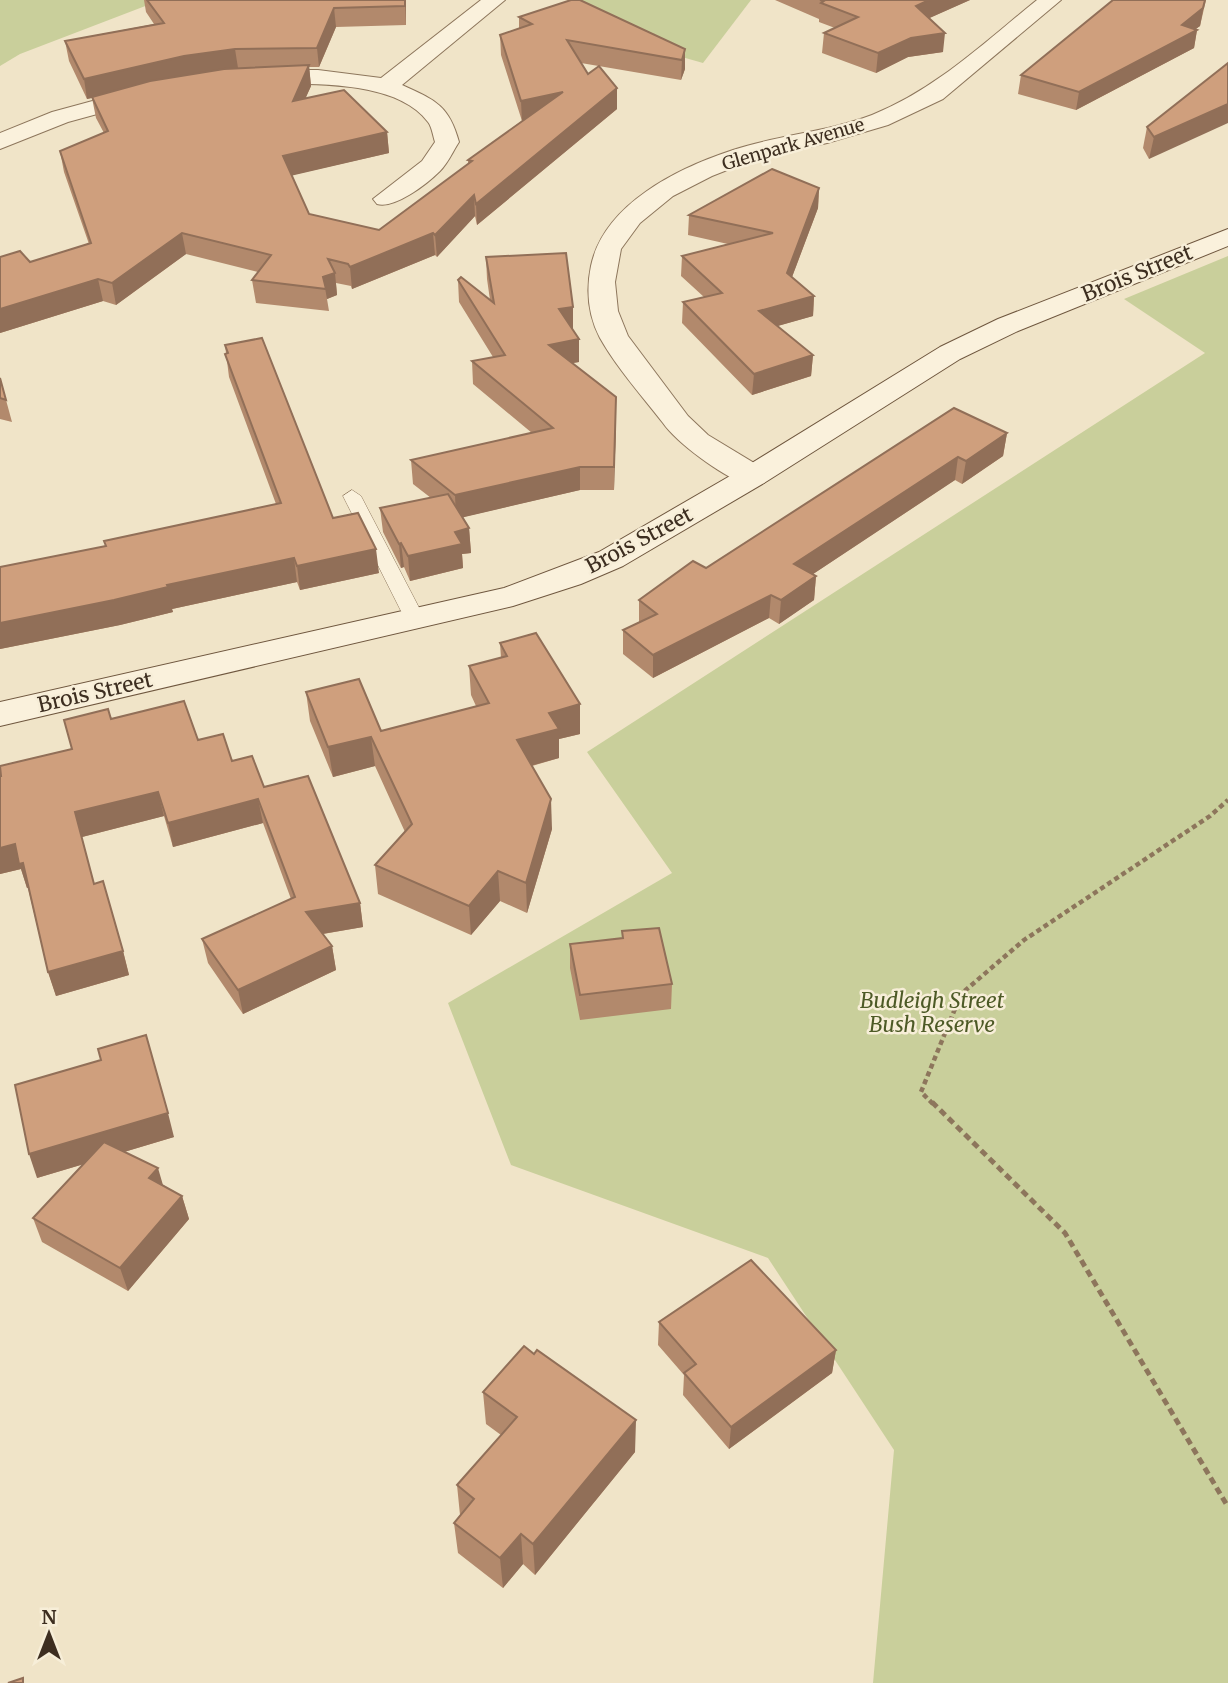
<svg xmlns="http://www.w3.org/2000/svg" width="1228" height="1683" viewBox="0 0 1228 1683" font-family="Merriweather,serif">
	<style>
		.green { fill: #c9cf9b }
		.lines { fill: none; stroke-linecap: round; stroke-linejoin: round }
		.service-casing { stroke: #8d765c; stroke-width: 1 }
		.minor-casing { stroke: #8d765c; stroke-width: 2 }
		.secondary-casing { stroke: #6f573f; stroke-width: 2 }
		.path-far1 { stroke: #8d765c; stroke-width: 4.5; stroke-dasharray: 5 3.5; stroke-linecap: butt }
		.path { stroke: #8d765c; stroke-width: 5; stroke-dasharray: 7 4.5; stroke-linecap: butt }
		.service { fill: #faf1dc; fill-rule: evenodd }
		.minor { fill: #faf1dc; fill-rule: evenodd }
		.secondary { fill: #faf1dc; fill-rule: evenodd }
		.wall { fill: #b2896c }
		.shaded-wall { fill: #916f58 }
		.building { fill: #cf9f7d; stroke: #916f58; stroke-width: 2 }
		.labels { text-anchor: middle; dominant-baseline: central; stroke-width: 5; stroke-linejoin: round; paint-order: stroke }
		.far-street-label { font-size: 18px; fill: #3d2e20; stroke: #f7eed8 }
		.street-label { font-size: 21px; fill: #3d2e20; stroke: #f7eed8 }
		.park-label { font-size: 21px; font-style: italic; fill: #4d5a26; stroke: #f7eed8 }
	</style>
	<rect width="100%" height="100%" fill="#f0e4c8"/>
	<g class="green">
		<path d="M0 0H161L20 54 0 66Z"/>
		<path d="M579 0H751L703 63 566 24Z"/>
		<path d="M1228 256V1683H873L894 1450 768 1258 511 1165 448 1003 672 873 587 752 1205 353 1124 299Z"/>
	</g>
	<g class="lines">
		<defs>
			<path id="service" d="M352 490 361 496 425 619 422 623H408L405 619 343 496Z"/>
			<g id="minor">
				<path d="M481 0H505L402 85C435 100 449 105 459 142 453 151 448 163 440 171 427 184 395 209 377 204L373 199 422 161 435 142C433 136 432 127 428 122 396 79 307 84 259 84L251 82 247 77 251 72 259 70H318L381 78Z"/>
				<path d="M1037 0H1061L943 99 888 125 827 143 750 161 712 176 673 196 640 223 621 249 615 282 618 311 628 336 688 416 708 435 764 469 769 476 764 483C756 484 751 486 743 483 721 475 677 443 663 423 642 396 617 368 600 338 588 315 586 290 591 266 604 204 678 168 733 150 778 135 827 132 872 115 935 90 985 42 1037 0Z"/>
				<path d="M144 87 152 89 156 94 152 99 68 122 0 149V133L52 112Z"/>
			</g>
			<path id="secondary" d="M1228 229V246L1018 331 960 359 764 483 623 566 581 584 513 606 0 726V702L504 588 599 552 742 469 940 347 998 319Z"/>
		</defs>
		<use href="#service" class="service-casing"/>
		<use href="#minor" class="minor-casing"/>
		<use href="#secondary" class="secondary-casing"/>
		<path class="path-far1" d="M933 1104 921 1092 961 994 1024 940 1210 816 1228 800"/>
		<path class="path" d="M932 1102 1065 1233 1228 1507"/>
		<use href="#service" class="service"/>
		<use href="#minor" class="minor"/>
		<use href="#secondary" class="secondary"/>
	</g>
	<g class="wall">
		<path d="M144 0H406V25L336 27 319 67H309L311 86 305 99 387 132 389 153 292 175 309 214 379 230 468 164V160L522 121 501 55 500 35 519 28V17L685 49V69L681 80 581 63 588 74 617 88V109L477 225 475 216 437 257 435 255 352 289 351 286 336 283 337 295 327 299 329 311 256 303 252 280 258 272 186 254 116 305 103 301 0 333V257L30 262 89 244 64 172 60 151 104 133 96 118 92 98 87 99 69 61 65 41 154 24 146 12Z"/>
		<path d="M775 0H970L929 18 943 52 908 57 876 73 822 53 824 33 835 28 819 22V19Z"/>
		<path d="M1113 0H1206L1200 26 1195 29 1197 30 1194 48 1076 110 1018 94 1021 75Z"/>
		<path d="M1228 63 1149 159 1143 148 1147 127Z"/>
		<path d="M819 188 818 208 792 277 814 296 813 316 777 326 813 355 811 376 752 395 682 323 683 302 704 297 681 276 682 256 728 244 688 235 689 215Z"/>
		<path d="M486 257 573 329H572L579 362 572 363 616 420 614 490H580L463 517 469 528 471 553 462 554 463 568 410 581 404 567 401 568 383 532 380 508 431 498 413 484 411 460 532 433 473 384 472 361 493 357 459 302 458 280 490 300 487 279Z"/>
		<path d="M225 345 333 518 379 573 300 590 297 582 172 609 173 612 120 625 0 649V567L106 546 104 541 276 504 229 377Z"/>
		<path d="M0 378 12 422 0 419Z"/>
		<path d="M1007 433 1003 456 962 484 955 480 813 574 816 576 814 600 779 624 769 618 653 678 623 654V630L639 622V600L706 568Z"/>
		<path d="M500 643 580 734 559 739V758L532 766 552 829 527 913 500 901 471 935 378 894 375 865 405 832 375 766 333 777 310 721 306 692 381 731 476 706 471 695 469 666 501 658Z"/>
		<path d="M111 719 198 740 232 761 264 787 360 903 363 927 323 934 332 946 336 970 243 1014 208 963 202 939 291 899 263 823 173 847 164 816 82 837 94 884 123 951 129 975 56 996 48 972 28 888H27L21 869 0 874V776L72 749Z"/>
		<path d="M622 931 672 984 671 1009 580 1020 570 968V944L622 938Z"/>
		<path d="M101 1060 174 1137 124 1152 163 1185 182 1196 189 1219 128 1291 42 1242 33 1218 84 1164 37 1178Z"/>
		<path d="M659 1322 836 1350 832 1373 729 1449 683 1395 684 1375 658 1345Z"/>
		<path d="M483 1392 635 1452 535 1575 523 1564 503 1588 458 1553 454 1523 460 1515 457 1485 501 1435 486 1424Z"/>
	</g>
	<g class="shaded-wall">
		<path d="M405 0H406V25Z"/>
		<path d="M929 0H970L914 25 916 6Z"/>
		<path d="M1205 0 1200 26 1188 35 1197 30 1194 48 1076 110 1079 92 1182 25Z"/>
		<path d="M334 8 336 27 319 67 317 48Z"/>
		<path d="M945 33 943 52 908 57 876 73 878 53 911 38Z"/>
		<path d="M235 49 238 68 187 75 87 99 84 79 184 56Z"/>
		<path d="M685 49V69L681 80 682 60Z"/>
		<path d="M309 65 311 86 295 122 293 101Z"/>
		<path d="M617 88V109L477 225 476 204Z"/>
		<path d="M563 92 522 122 521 101Z"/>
		<path d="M1228 104V123L1149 159 1154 137Z"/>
		<path d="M387 132 389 153 286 177 283 156Z"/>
		<path d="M819 188 818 208 786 293 787 273Z"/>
		<path d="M474 195 475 216 437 257 435 235Z"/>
		<path d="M182 233 186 254 116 305 112 283Z"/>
		<path d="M433 233 435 255 352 289 350 267Z"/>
		<path d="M335 273 337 295 327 299 323 277Z"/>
		<path d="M98 279 103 301 0 333V309Z"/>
		<path d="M814 296 813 316 757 332 759 311Z"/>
		<path d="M573 307V329L559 332V309Z"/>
		<path d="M579 339V362L549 367V345Z"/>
		<path d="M813 355 811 376 752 395 754 374Z"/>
		<path d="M616 397V420L614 490V467Z"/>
		<path d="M1007 433 1003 456 962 484 966 461Z"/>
		<path d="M958 457 955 480 792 588 794 564Z"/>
		<path d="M580 467V490L456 519 455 495Z"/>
		<path d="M469 528 471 553 462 554 463 568 410 581 408 556 455 532Z"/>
		<path d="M401 543 404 567 401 568 399 544Z"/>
		<path d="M376 549 379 573 300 590 297 566Z"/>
		<path d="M294 558 297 582 172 609 173 612 120 625 0 649V623L167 585Z"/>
		<path d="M816 576 814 600 779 624 781 600Z"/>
		<path d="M771 595 769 618 653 678V655Z"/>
		<path d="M580 704V734L559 739V758L519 769 517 740 549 713Z"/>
		<path d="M371 737 375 766 333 777 328 747Z"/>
		<path d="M158 792 164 816 82 837 75 812Z"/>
		<path d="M258 799 263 823 173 847 168 823Z"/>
		<path d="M551 799 552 829 527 913 526 883Z"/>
		<path d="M15 844 23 863 30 887 27 888 21 869 0 874V848Z"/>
		<path d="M498 871 500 901 471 935 469 906Z"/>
		<path d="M360 903 363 927 310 936 306 912Z"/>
		<path d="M332 946 336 970 243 1014 238 990Z"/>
		<path d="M123 951 129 975 56 996 48 972Z"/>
		<path d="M168 1113 174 1137 37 1178 29 1154Z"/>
		<path d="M158 1168 165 1192 149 1178Z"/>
		<path d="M182 1196 189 1219 128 1291 120 1268Z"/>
		<path d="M836 1350 832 1373 729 1449 731 1427Z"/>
		<path d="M636 1420 635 1452 535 1575 533 1544Z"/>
		<path d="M521 1534 523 1564 503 1588 500 1558Z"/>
	</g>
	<g class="building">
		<path d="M147 0H405V6L334 8 317 48 235 49 184 56 84 79 65 41 164 23Z"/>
		<path d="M571 0H580L685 49 682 60 567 40 588 74 599 66 617 88 476 204 474 195 435 235 433 233 350 267 348 264 328 259 335 273 323 277 326 289 252 280 271 255 182 233 112 283 98 279 0 309V257L20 251 30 262 91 243 60 151 108 131 92 97 150 81 224 69 309 65 293 101 344 90 387 132 283 156 309 214 379 230 472 161 468 160 563 92 521 101 500 35 532 24 519 17Z"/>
		<path d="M820 0H929L916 6 945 33 911 38 878 53 824 33 858 17 821 3 824 1Z"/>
		<path d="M1113 0H1205L1203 8 1182 25 1197 30 1079 92 1021 75Z"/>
		<path d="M1228 63V104L1154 137 1147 127Z"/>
		<path d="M772 169 819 188 787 273 814 296 759 311 813 355 754 374 683 302 722 293 682 256 773 233 689 215Z"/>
		<path d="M566 253 573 307 559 309 579 339 549 345 616 397 614 467H580L455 495 411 460 553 428 472 361 505 355 458 280 461 277 494 303 486 257Z"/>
		<path d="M262 338 333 518 358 513 376 549 297 566 294 558 167 585 168 587 114 600 0 623V567L106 546 104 541 281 503 225 354 228 353 225 345Z"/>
		<path d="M0 378 6 400 0 398Z"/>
		<path d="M954 408 1007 433 966 461 958 457 794 564 816 576 781 600 771 595 653 655 623 630 657 614 639 600 693 561 706 568Z"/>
		<path d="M448 494 469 528 455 532 462 544 408 556 401 543 399 544 380 508Z"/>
		<path d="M536 633 580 704 549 713 559 729 517 740 551 799 526 883 498 871 469 906 375 865 412 824 371 737 328 747 306 692 359 679 381 731 489 703 469 666 507 656 500 643Z"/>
		<path d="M184 701 198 740 223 734 232 761 252 756 264 787 308 776 360 903 306 912 332 946 238 990 202 939 295 897 258 799 168 823 158 792 75 812 94 884 103 881 123 951 48 972 23 863 19 864 15 844 0 848V776H1L0 766 72 749 64 720 108 709 111 719Z"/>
		<path d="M659 928 672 984 580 995 570 944 623 938 622 931Z"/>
		<path d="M146 1035 168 1113 29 1154 15 1085 101 1060 98 1049Z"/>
		<path d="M104 1142 158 1168 149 1178 182 1196 120 1268 33 1218Z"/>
		<path d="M751 1260 836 1350 731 1427 684 1373 696 1364 659 1322Z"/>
		<path d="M524 1346 534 1354 537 1350 636 1420 533 1544 521 1534 500 1558 454 1523 474 1499 457 1485 517 1417 483 1392Z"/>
		<path d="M23 1678V1683H8Z"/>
	</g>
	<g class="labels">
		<g class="far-street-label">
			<text transform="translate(793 144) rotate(-16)">Glenpark Avenue</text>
		</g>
		<g class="street-label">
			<text transform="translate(1137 273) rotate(-22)">Brois Street</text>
			<text transform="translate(639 540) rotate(-28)">Brois Street</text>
			<text transform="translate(95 692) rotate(-13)">Brois Street</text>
		</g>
		<g class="park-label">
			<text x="932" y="1000">Budleigh Street<tspan x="932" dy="24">Bush Reserve</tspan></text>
		</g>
	</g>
	<g transform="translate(49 1634)" stroke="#f7eed8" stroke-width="5" paint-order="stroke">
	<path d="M0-5L12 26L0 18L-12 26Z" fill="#3d2e20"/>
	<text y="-10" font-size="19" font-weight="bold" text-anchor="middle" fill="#3d2e20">N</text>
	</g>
</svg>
